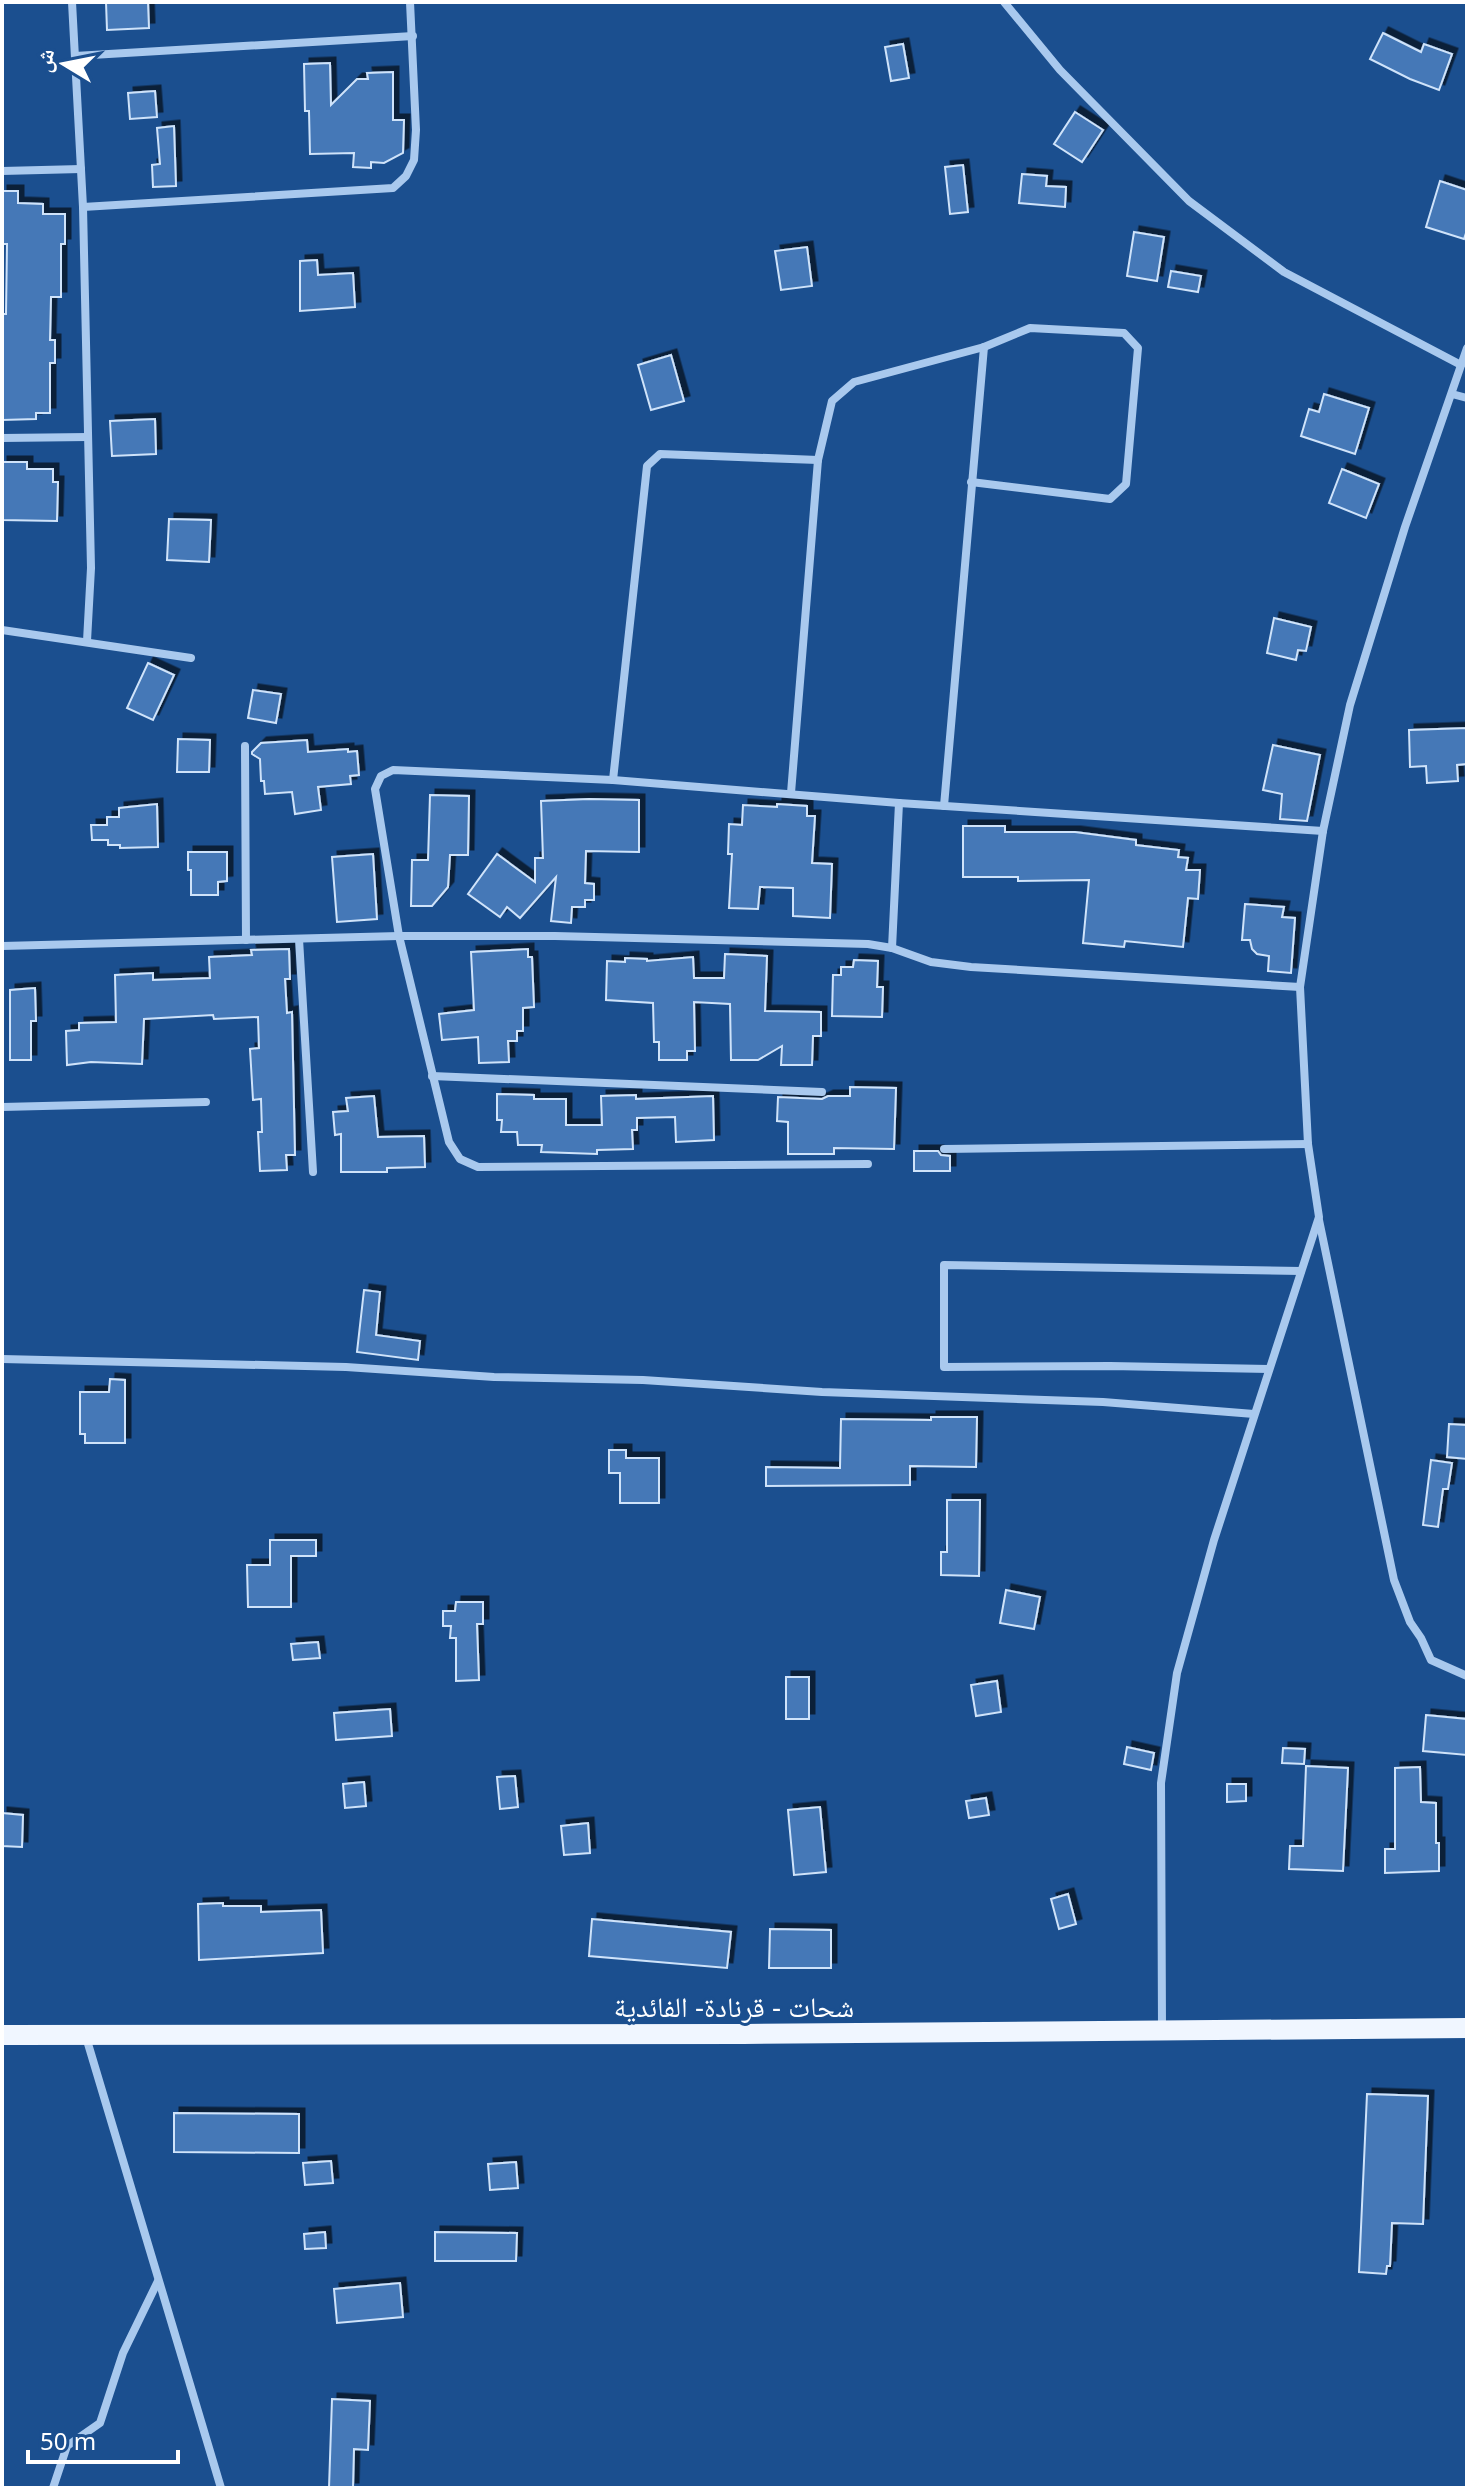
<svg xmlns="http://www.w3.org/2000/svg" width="1469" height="2490" viewBox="0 0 1469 2490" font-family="'Noto Sans','Noto Naskh Arabic',sans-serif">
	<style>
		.building { fill: #4478b7; stroke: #cfe3fa; stroke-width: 2; filter: url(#shadow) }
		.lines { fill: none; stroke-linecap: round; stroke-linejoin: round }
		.street { stroke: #a9c9ee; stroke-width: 8 }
		.primary { stroke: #f0f6ff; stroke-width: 20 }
		.labels { text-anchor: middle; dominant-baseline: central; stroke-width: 6; stroke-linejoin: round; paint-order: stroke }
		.street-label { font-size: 28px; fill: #fff; stroke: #1b4f8f }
	</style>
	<defs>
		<filter id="shadow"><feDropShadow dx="5.5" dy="-5.5" stdDeviation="0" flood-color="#0009"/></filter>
	</defs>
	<rect width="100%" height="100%" fill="#1b4f8f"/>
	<g class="building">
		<path d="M106 2H148L149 28 107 30Z"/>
		<path d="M1383 33 1421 52 1424 44 1452 54 1439 90 1410 79 1370 59Z"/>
		<path d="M903 44 909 78 891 81 885 47Z"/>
		<path d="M330 63 331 105 357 79H368L367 73 393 72V120H404L403 153 384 163 371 162V168L353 167 354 153 310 154 309 111H305L304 64Z"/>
		<path d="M155 91 157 117 130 119 128 93Z"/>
		<path d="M1075 112 1103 130 1082 162 1054 144Z"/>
		<path d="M174 126 176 186 153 187 152 165 160 164 157 128Z"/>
		<path d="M963 165 968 212 950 214 945 167Z"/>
		<path d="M1022 174 1047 176 1046 186 1066 187 1065 207 1019 203Z"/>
		<path d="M1440 181 1467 190V230L1464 239 1426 227Z"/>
		<path d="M2 191H18V203L43 204V214H65V244H61V297H51L50 340H55V363H50V413H36V419L2 420 3 314H6L7 244H2Z"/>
		<path d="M1134 232 1164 237 1157 281 1127 276Z"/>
		<path d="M807 247 812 286 781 290 775 251Z"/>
		<path d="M317 260 318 275 353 273 355 307 300 311V261Z"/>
		<path d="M1171 271 1201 276 1198 292 1168 287Z"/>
		<path d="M671 355 684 401 651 410 638 365Z"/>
		<path d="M1324 394 1369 408 1355 454 1301 436 1309 409 1319 412Z"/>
		<path d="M155 419 156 454 112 456 110 421Z"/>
		<path d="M2 462H27V469H53V482H58L57 521 2 520Z"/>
		<path d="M1342 469 1379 484 1366 518 1329 503Z"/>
		<path d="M169 519 211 520 209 562 167 560Z"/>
		<path d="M1274 618 1311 627 1306 651 1298 650 1296 660 1267 653Z"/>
		<path d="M148 663 174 675 153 720 127 708Z"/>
		<path d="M253 690 281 694 276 723 248 718Z"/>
		<path d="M1467 728V764L1457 765 1458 781 1427 783 1426 766 1410 767 1409 730Z"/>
		<path d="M178 739 210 740 209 772H177Z"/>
		<path d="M307 740 308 752 348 749V752L357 751 359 775 350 776 351 784 318 787 321 810 295 814 292 792 265 794 264 781H261L260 759 252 754V752L261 743Z"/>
		<path d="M1273 745 1320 755 1307 821 1280 819 1282 794 1263 790Z"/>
		<path d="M430 795 469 796 468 855H450L448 887 432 906H411L412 860H428Z"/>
		<path d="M589 799 639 800V852L586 851 585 883 594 884V900H585V907H572L571 923 551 921 556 877 520 918 507 907 500 917 468 894 497 854 535 882V858H543L541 801Z"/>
		<path d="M157 804 158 847 120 848V845H108V840H92L91 825H107V817H119V808Z"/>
		<path d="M777 804 807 806V816H815L812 863 832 864 830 918 793 916V888L760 887 758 909 729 908 732 854H728L729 824 742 825 743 805 777 807Z"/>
		<path d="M963 826H1005V832H1075L1136 840V845L1179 850 1178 857 1188 858 1186 870H1200L1198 899 1188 898 1183 947 1125 941 1124 947 1083 943 1089 880 1018 881V877H963Z"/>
		<path d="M188 852H227V881L218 882V895H191V870H188Z"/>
		<path d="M373 854 377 919 337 922 332 857Z"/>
		<path d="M1245 904 1284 907 1282 917 1295 918 1291 973 1268 971 1269 956 1257 954 1252 949 1250 940H1242Z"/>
		<path d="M289 949 290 979H285L287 1013 292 1012 295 1155H286L287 1170 260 1171 258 1132H262L261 1099 253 1100 250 1049 259 1048 258 1017 214 1019 213 1015 144 1019 142 1064 91 1062 67 1065 66 1031 79 1030V1023L116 1022 115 975 153 973V980L210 978 209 957 252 955 251 950Z"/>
		<path d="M528 949V957H532L534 1007 523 1008V1031H517V1041H508L509 1062 479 1063 478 1037 442 1040 439 1014 474 1010 471 952Z"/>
		<path d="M725 954 767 956 765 1011 821 1012V1036H813L812 1065H781L782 1046 758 1060H731L730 1004 694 1002 695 1051H687V1060H659V1042H654L653 1003 606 1000 607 961 625 962V958L647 959V961L693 957 694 978H724Z"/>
		<path d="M854 960 878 961 877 987H883L882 1017 832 1016 833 975H841V967H853Z"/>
		<path d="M35 988 36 1021H31V1060H10V990Z"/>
		<path d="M850 1087 896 1088 894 1149 834 1148V1154H788V1122L777 1121 778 1097 822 1099 828 1096H850Z"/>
		<path d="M497 1094 534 1095V1099H566V1125H602L601 1096 636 1095V1099L713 1096 714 1140 676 1142 675 1117 637 1118V1130H632L633 1149 597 1150V1154L541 1152 542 1145H518L517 1132H501L502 1120H497Z"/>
		<path d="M374 1096 378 1137 424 1136 425 1167 387 1168V1172H341V1134L335 1135 333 1112 348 1111 346 1098Z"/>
		<path d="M914 1151H938L941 1155 950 1156V1171H914Z"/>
		<path d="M364 1290 380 1292 376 1335 420 1341 418 1360 357 1352Z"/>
		<path d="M110 1379 125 1380V1443H85V1434H80V1392H109Z"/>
		<path d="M931 1417H977L976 1467 910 1466V1485L766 1486V1467L840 1468 841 1419 931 1420Z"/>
		<path d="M1449 1424 1467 1425V1459L1447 1457Z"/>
		<path d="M609 1450H626V1458H659V1503H620V1473H609Z"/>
		<path d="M1431 1460 1452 1463 1448 1489H1443L1438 1527 1423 1525Z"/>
		<path d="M947 1500H980L979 1576 941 1575V1552H947Z"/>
		<path d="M270 1540H316V1556H291V1607H248L247 1565H270Z"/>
		<path d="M1006 1590 1040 1597 1034 1629 1000 1623Z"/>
		<path d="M456 1602H483V1624H477L479 1680 456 1681V1638H450L451 1626H443V1611H455Z"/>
		<path d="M318 1642 320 1658 293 1660 291 1644Z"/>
		<rect x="786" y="1677" width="23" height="42"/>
		<path d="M997 1681 1001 1712 976 1716 971 1685Z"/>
		<path d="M390 1709 392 1736 336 1740 334 1713Z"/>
		<path d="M1426 1715 1467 1719V1755L1423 1751Z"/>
		<path d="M1127 1747 1154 1753 1151 1770 1124 1764Z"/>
		<path d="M1283 1748 1305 1749 1304 1764 1282 1763Z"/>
		<path d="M1306 1766 1348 1768 1343 1871 1289 1869 1290 1846H1303Z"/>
		<path d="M1420 1767 1421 1802 1436 1803V1843H1439V1871L1385 1873V1849H1395V1768Z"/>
		<path d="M515 1776 518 1807 500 1809 497 1777Z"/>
		<path d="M364 1782 366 1806 345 1808 343 1784Z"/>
		<path d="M1227 1784H1246V1801L1227 1802Z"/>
		<path d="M986 1798 989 1815 969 1818 966 1801Z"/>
		<path d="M820 1807 826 1872 794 1875 788 1810Z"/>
		<path d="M2 1813 23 1815 22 1847 2 1846Z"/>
		<path d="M588 1823 590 1853 564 1855 561 1826Z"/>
		<path d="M1068 1894 1076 1924 1059 1929 1051 1899Z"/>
		<path d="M223 1903V1906H261V1912L321 1910 323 1953 199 1960 198 1904Z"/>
		<path d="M592 1919 731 1932 727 1968 589 1956Z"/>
		<path d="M770 1929 831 1930V1968H769Z"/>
		<path d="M1367 2094 1428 2096 1423 2224 1392 2223 1390 2266H1387L1386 2274 1359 2272Z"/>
		<path d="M174 2113 299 2114V2153L174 2152Z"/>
		<path d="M331 2161 333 2183 305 2185 303 2163Z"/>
		<path d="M516 2162 518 2188 490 2190 488 2164Z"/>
		<path d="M325 2232 326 2248 305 2249 304 2234Z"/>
		<path d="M435 2232 517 2233 516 2261H435Z"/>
		<path d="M400 2283 403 2317 337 2323 334 2289Z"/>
		<path d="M332 2399 370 2401 368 2450 354 2449 353 2488H329Z"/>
	</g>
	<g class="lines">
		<g class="street">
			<path d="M72 2 83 207 91 568 87 641"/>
			<path d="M1004 2 1060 70 1189 201 1284 272 1461 365"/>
			<path d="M75 56 413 36"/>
			<path d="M2 171 81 169"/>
			<path d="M83 207 393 188 406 176 414 160 416 130 410 2"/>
			<path d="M1452 394 1467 398"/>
			<path d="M2 438 88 437"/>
			<path d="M2 630 191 658"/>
			<path d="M245 746 246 940"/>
			<path d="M613 780 647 466 660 454 818 460"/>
			<path d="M791 793 818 460 832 401 854 382 984 347 1030 328 1124 333 1138 348 1126 484 1110 499 971 482"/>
			<path d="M944 806 984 347"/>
			<path d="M299 939 313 1172"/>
			<path d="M2 946 399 936H555L868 944 892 948 931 962 971 967 1300 987"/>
			<path d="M892 948 899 803"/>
			<path d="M432 1076 822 1092"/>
			<path d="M2 1107 206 1102"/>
			<path d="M944 1149 1308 1144"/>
			<path d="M868 1164 478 1167 460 1159 449 1142 399 936 375 789 381 776 393 770 613 780 899 803 1323 831"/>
			<path d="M1319 1220 1394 1580 1410 1622 1421 1638 1431 1660 1467 1676"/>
			<path d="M2 1359 346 1367 494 1377 643 1380 822 1392 1103 1402 1254 1414"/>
			<path d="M1269 1369 1110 1366 944 1367V1265L1301 1271"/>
			<path d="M1162 2029 1161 1783 1177 1673 1214 1540 1319 1217 1308 1144 1300 987 1323 831 1350 705 1405 527 1467 348"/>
			<path d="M86 2037 221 2488"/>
			<path d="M53 2488 67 2446 100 2423 123 2353 158 2281"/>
		</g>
		<path class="primary" d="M2 2035 743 2034 1467 2028"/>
	</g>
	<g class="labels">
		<g class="street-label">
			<text x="734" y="2006">شحات - قرنادة- الفائدية</text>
		</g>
	</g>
	<rect width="1469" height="2490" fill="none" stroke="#ffffff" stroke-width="8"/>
	<g transform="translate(64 64) rotate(280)" stroke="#1b4f8f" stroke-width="6" paint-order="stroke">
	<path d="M0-6L14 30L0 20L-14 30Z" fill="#ffffff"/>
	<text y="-12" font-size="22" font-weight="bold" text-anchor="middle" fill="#ffffff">ش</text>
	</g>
	<path d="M28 2450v12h150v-12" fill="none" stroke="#ffffff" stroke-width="4"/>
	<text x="40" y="2450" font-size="24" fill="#ffffff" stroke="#1b4f8f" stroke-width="6" paint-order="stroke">50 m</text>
</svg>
